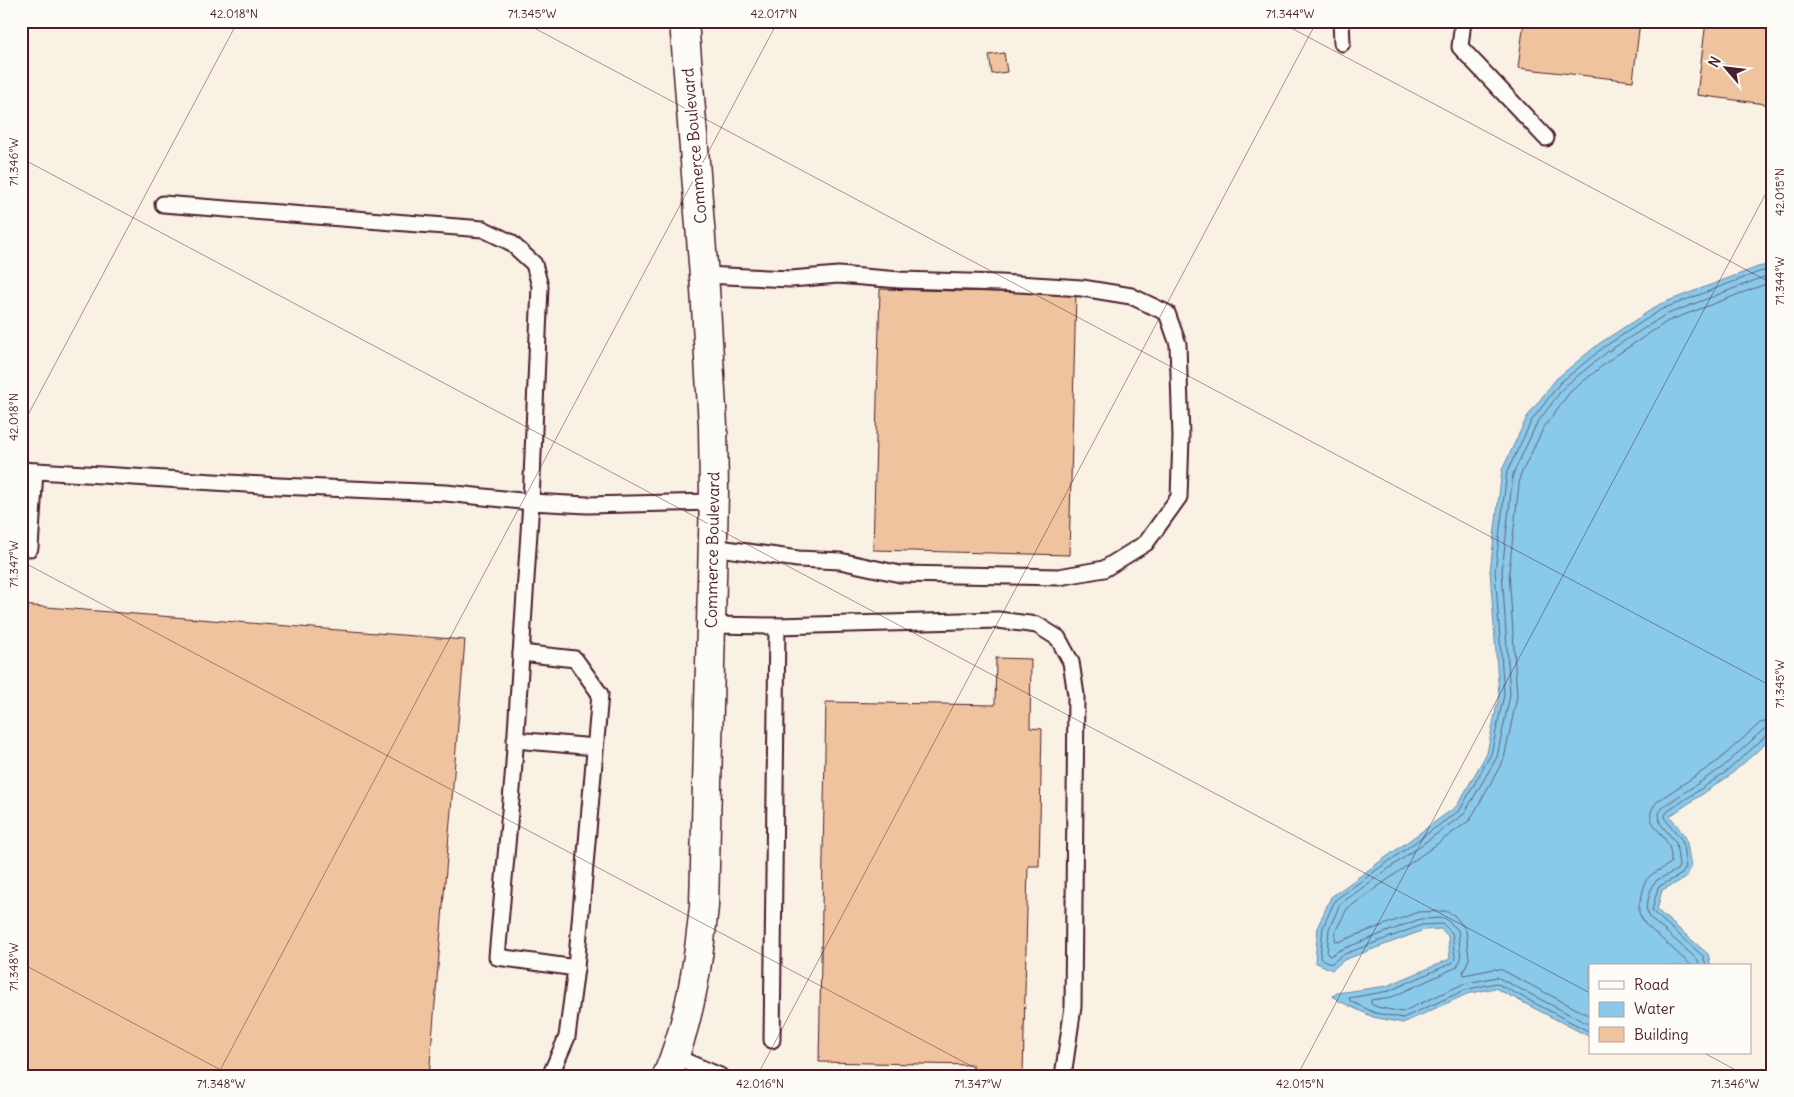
<svg xmlns="http://www.w3.org/2000/svg" width="1794" height="1097" viewBox="0 0 1794 1097" font-family="Delius,sans-serif">
	<style>
		.water { fill: #89c9ea; stroke: #70859e }
		.lines { fill: none; stroke-linecap: round; stroke-linejoin: round }
		.shore { stroke: #636377; stroke-width: 1 }
		.building { fill: #f0c39f; stroke: #4a1f2b }
		.service-casing { stroke: #4a1f2b; stroke-width: 19 }
		.minor-casing { stroke: #4a1f2b; stroke-width: 31 }
		.service { stroke: #fdfcf7; stroke-width: 15 }
		.minor { stroke: #fdfcf7; stroke-width: 28 }
		.ticks { fill: none; stroke: #4a1f2b; stroke-width: 1; stroke-opacity: 0.45 }
		.labels { text-anchor: middle; dominant-baseline: central; stroke-width: 5; stroke-linejoin: round; paint-order: stroke }
		.street-label { font-size: 16px; fill: #4a1f2b; stroke: #fdfcf7 }
		.neatline { fill: none; stroke: #4a1f2b; stroke-width: 2 }
		.ticks-label { font-size: 12px; text-anchor: middle; fill: #4a1f2b }
	</style>
	<rect width="100%" height="100%" fill="#faf1e5"/>
	<filter id="ink" filterUnits="userSpaceOnUse"><feTurbulence type="fractalNoise" baseFrequency=".02" numOctaves="2"/><feDisplacementMap in="SourceGraphic" scale="10" xChannelSelector="R" yChannelSelector="G"/><feConvolveMatrix kernelMatrix="1 2 1 2 8 2 1 2 1" color-interpolation-filters="sRGB"/></filter>
	<g filter="url(#ink)">
		<path class="water" d="M1773 264V737L1729 776 1670 816 1686 838 1691 867 1686 878 1662 890 1657 910 1708 954 1711 966H1590V1037L1495 988 1467 994 1403 1023 1373 1017 1337 1000 1333 996 1337 993 1387 986 1450 959 1448 936 1441 929 1424 930 1344 960 1332 970 1315 962 1318 926 1331 897 1457 806 1487 753 1499 695 1490 571 1502 470 1527 417 1556 379 1600 343 1660 304 1758 267Z"/>
		<g class="lines">
			<g class="shore">
				<path d="M1692 966 1645 924 1639 913V905L1646 880 1651 875 1671 863C1671 858 1671 851 1669 847 1663 830 1638 820 1659 800L1718 761 1760 723 1773 720"/>
				<path d="M1700 966 1698 960 1650 918 1646 908 1652 886 1657 880 1677 870 1679 866 1676 843 1660 823 1659 813 1664 806 1723 767 1764 729 1773 727"/>
				<path d="M1706 966 1703 956 1652 911 1658 887 1682 874 1686 867 1682 840 1666 820 1665 815 1668 811 1726 772 1767 735 1773 733"/>
				<path d="M1590 1016 1502 970 1494 969 1464 975 1463 972 1469 959 1466 930 1454 915 1445 911 1418 912 1338 942 1335 940 1336 930 1347 909 1470 820 1504 759 1517 696 1509 571 1520 476 1544 427 1570 392 1612 358 1668 321 1763 285 1773 283"/>
				<path d="M1590 1025 1497 977 1463 984 1402 1012 1377 1007 1371 1004V1000L1392 997 1457 967 1461 959 1458 930 1445 918 1420 919 1340 950 1330 956 1327 954 1329 929 1340 904 1464 814 1497 757 1510 695 1502 571 1513 474 1537 423 1564 387 1607 352 1665 315 1761 278 1773 275"/>
				<path d="M1590 1032 1496 983 1465 990 1403 1018 1375 1013 1350 1001 1349 998 1389 991 1452 963 1455 958 1452 933 1443 924 1422 925 1342 955 1331 964 1320 958 1323 927 1335 900 1460 810 1491 754 1504 695 1495 571 1507 472 1532 420 1560 383 1604 347 1662 309 1759 272 1773 269"/>
			</g>
		</g>
		<g class="building">
			<path d="M1524 21H1640L1633 81 1518 68Z"/>
			<path d="M1706 21H1773V105L1697 95Z"/>
			<path d="M1004 53 1007 72 992 74 989 55Z"/>
			<path d="M880 289 1076 294 1069 555 873 550Z"/>
			<path d="M21 605 465 640 429 1076H21Z"/>
			<path d="M996 658 1031 659 1030 728 1042 729 1039 866H1028L1023 1076H973V1065L819 1062 826 702 995 705Z"/>
		</g>
		<g class="lines">
			<defs>
				<g id="service">
					<path d="M1341 21 1342 43"/>
					<path d="M1463 21 1460 47 1546 138"/>
					<path d="M704 275 791 279 838 275 900 280 1001 283 1082 288 1131 296 1167 313 1178 344 1181 437 1179 497 1146 543 1104 569 1059 577 900 574 840 561 798 559 712 547"/>
					<path d="M21 470 278 486 446 493 531 502 540 286 534 264 510 242 483 229 163 204"/>
					<path d="M30 548 35 471"/>
					<path d="M711 625 777 626 998 620 1037 625 1058 638 1071 662 1076 695 1073 1007 1063 1076"/>
					<path d="M521 653 575 659 600 694 576 968"/>
					<path d="M515 740 595 747"/>
					<path d="M772 1040 777 626"/>
					<path d="M675 1057 720 1076"/>
					<path d="M550 1076 567 1037 576 968 497 957 513 778 531 502 587 505 713 502"/>
				</g>
				<path id="minor" d="M667 1076C690 1021 698 965 704 906L711 625 714 492 713 426 705 289 684 21"/>
			</defs>
			<use href="#service" class="service-casing"/>
			<use href="#minor" class="minor-casing"/>
			<use href="#service" class="service"/>
			<use href="#minor" class="minor"/>
		</g>
	</g>
	<path class="ticks" d="M521 21 1773 687M1278 21 1773 284M21 158 1590 993M21 428 238 21M21 561 990 1076M21 963 232 1076M1704 1053 1747 1076M217 1076 778 21M757 1076 1317 21M1297 1076 1773 180"/>
	<g class="labels">
		<g class="street-label">
			<text transform="translate(694 146) rotate(-95)">Commerce Boulevard</text>
			<text transform="translate(712 550) rotate(-89)">Commerce Boulevard</text>
		</g>
	</g>
	<rect width="1794" height="1097" fill="none" stroke="#fdfcf7" stroke-width="55"/>
	<rect x="1589" y="964" width="162" height="90" fill="#fdfcf7" stroke="#b5a4a5"/>
	<rect x="1599" y="981" width="25" height="8" fill="#fdfcf7" stroke="#b5a4a5"/>
	<text x="1634" y="990" font-size="15" fill="#4a1f2b">Road</text>
	<rect x="1599" y="1002" width="25" height="15" fill="#89c9ea" stroke="#b5a4a5"/>
	<text x="1634" y="1014" font-size="15" fill="#4a1f2b">Water</text>
	<rect x="1599" y="1027" width="25" height="15" fill="#f0c39f" stroke="#b5a4a5"/>
	<text x="1634" y="1040" font-size="15" fill="#4a1f2b">Building</text>
	<g transform="translate(1726 68) rotate(298)" stroke="#fdfcf7" stroke-width="4" paint-order="stroke">
	<path d="M0-4L9 19L0 12L-9 19Z" fill="#4a1f2b"/>
	<text y="-8" font-size="14" font-weight="bold" text-anchor="middle" fill="#4a1f2b">N</text>
	</g>
	<rect x="28" y="28" width="1738" height="1042" class="neatline"/>
	<g class="ticks-label">
		<text x="234" y="18">42.018°N</text>
		<text x="532" y="18">71.345°W</text>
		<text x="774" y="18">42.017°N</text>
		<text x="1290" y="18">71.344°W</text>
		<text transform="translate(14 162) rotate(-90)" y="4">71.346°W</text>
		<text transform="translate(1780 192) rotate(-90)" y="4">42.015°N</text>
		<text transform="translate(1780 281) rotate(-90)" y="4">71.344°W</text>
		<text transform="translate(14 417) rotate(-90)" y="4">42.018°N</text>
		<text transform="translate(14 564) rotate(-90)" y="4">71.347°W</text>
		<text transform="translate(1780 684) rotate(-90)" y="4">71.345°W</text>
		<text transform="translate(14 967) rotate(-90)" y="4">71.348°W</text>
		<text x="221" y="1088">71.348°W</text>
		<text x="760" y="1088">42.016°N</text>
		<text x="978" y="1088">71.347°W</text>
		<text x="1300" y="1088">42.015°N</text>
		<text x="1735" y="1088">71.346°W</text>
	</g>
</svg>
